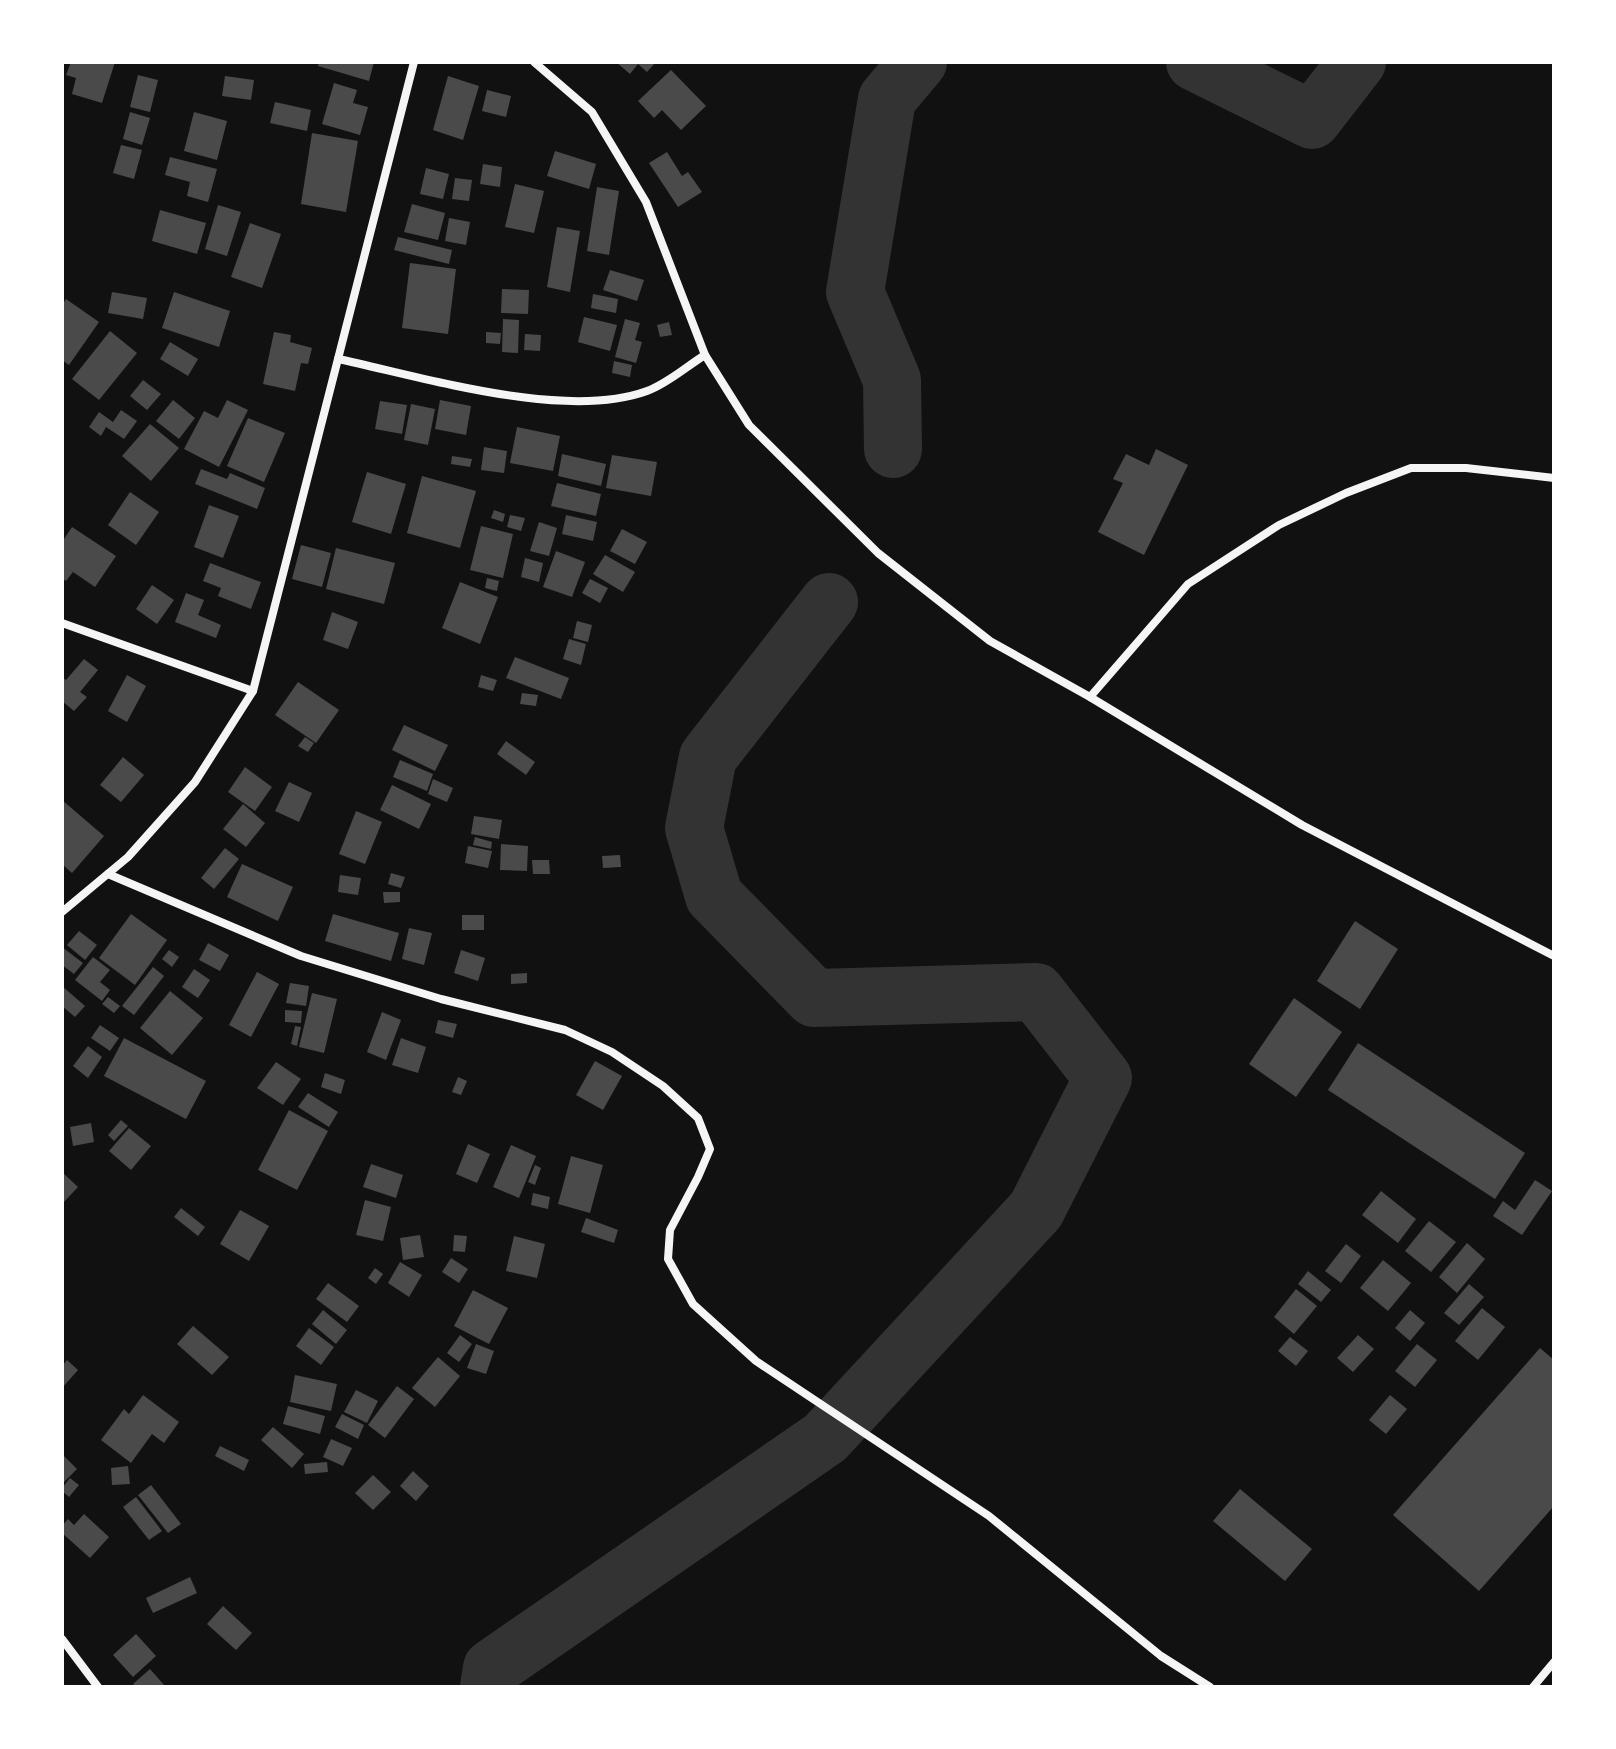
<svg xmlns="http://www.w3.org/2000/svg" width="1616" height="1749" viewBox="0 0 1616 1749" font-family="'Zilla Slab',serif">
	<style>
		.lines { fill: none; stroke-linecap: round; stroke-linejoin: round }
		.river { stroke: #333; stroke-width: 58 }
		.building { fill: #4a4a4a }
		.minor { stroke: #f5f5f5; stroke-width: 8 }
	</style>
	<rect width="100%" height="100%" fill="#111"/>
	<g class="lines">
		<g class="river">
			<path d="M1195 62 1312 120 1357 62"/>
			<path d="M893 449 892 380 855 292 887 99 918 62"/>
			<path d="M489 1687 492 1668 825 1438 1036 1210 1103 1078 1036 992 814 998 714 896 694 828 708 757 829 602"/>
		</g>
	</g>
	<g class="building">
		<path d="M71 62H115L102 103 72 94 76 78 66 75Z"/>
		<path d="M319 62H374L369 81 318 66Z"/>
		<path d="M616 62H656L647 72 638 64 630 74Z"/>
		<path d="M671 70 706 106 681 130 662 110 654 118 638 101Z"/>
		<path d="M138 75 158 80 150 112 130 107Z"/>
		<path d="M225 76 254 80 251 100 222 96Z"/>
		<path d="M448 76 479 86 463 140 433 130Z"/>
		<path d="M334 83 357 90 353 103 368 107 360 135 322 124Z"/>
		<path d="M487 90 511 96 506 117 482 111Z"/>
		<path d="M275 102 311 110 307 131 270 123Z"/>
		<path d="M130 112 150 118 142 145 123 139Z"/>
		<path d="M194 112 227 121 217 160 184 151Z"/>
		<path d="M312 133 358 141 346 212 301 204Z"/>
		<path d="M121 145 142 150 134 179 113 173Z"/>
		<path d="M555 151 596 164 589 189 547 176Z"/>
		<path d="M667 152 682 176 688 172 702 192 678 207 649 163Z"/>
		<path d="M170 157 217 169 208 202 187 196 190 182 165 175Z"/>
		<path d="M483 164 502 167 500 187 480 184Z"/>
		<path d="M426 168 449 174 443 199 420 194Z"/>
		<path d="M455 178 472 180 469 201 452 199Z"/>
		<path d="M515 184 544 191 534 233 505 227Z"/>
		<path d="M597 187 619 191 609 255 587 251Z"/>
		<path d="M412 204 445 213 438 240 404 232Z"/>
		<path d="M218 205 241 212 227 256 205 249Z"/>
		<path d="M160 210 206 223 197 254 152 241Z"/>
		<path d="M449 218 470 222 466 245 445 241Z"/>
		<path d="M250 223 281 234 262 288 231 277Z"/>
		<path d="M557 227 580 231 570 292 547 287Z"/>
		<path d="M398 237 452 250 449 264 394 250Z"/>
		<path d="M410 263 456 269 448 334 402 328Z"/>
		<path d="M610 270 644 280 637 301 603 290Z"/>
		<path d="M502 289 529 290 528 314 501 313Z"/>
		<path d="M112 292 147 298 143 319 108 313Z"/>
		<path d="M174 292 230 311 219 347 162 328Z"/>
		<path d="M593 294 618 299 616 313 591 308Z"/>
		<path d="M66 299 99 322 69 365 62 360V305Z"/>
		<path d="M584 317 617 325 610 351 578 342Z"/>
		<path d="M503 319 519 320 518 353 502 352Z"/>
		<path d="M625 319 640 323 635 340 642 342 636 363 615 357Z"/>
		<path d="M669 322 672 335 660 337 657 325Z"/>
		<path d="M110 331 137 353 99 400 72 379Z"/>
		<path d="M274 332 291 335 290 342 312 348 308 364 301 363 295 391 263 384Z"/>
		<path d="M486 332 501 333 500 344 486 343Z"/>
		<path d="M525 334 541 335 540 351 524 350Z"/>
		<path d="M170 342 198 359 188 376 160 359Z"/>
		<path d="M614 361 632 365 630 377 612 373Z"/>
		<path d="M143 380 161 394 147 410 130 396Z"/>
		<path d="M173 400 195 418 179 439 156 421Z"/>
		<path d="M227 400 248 410 219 467 184 449 204 411 218 418Z"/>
		<path d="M440 400 471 406 466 435 435 429Z"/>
		<path d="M380 401 407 405 402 434 375 429Z"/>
		<path d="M411 404 435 409 428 445 404 440Z"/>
		<path d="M121 410 137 421 124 439 106 427 101 436 89 427 99 412 113 422Z"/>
		<path d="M248 418 285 433 264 482 227 466Z"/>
		<path d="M150 424 179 448 151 481 122 456Z"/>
		<path d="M517 427 560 436 553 471 510 463Z"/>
		<path d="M484 447 507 451 504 473 481 470Z"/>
		<path d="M1156 449 1188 465 1144 555 1098 532 1123 483 1113 479 1126 454 1149 465Z"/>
		<path d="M562 454 606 464 601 486 558 476Z"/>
		<path d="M612 455 657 462 651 496 606 488Z"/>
		<path d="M452 456 472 459 470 467 451 464Z"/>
		<path d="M201 469 227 479 230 473 265 488 257 509 195 484Z"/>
		<path d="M367 472 406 484 391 534 352 522Z"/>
		<path d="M422 476 476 491 460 548 407 533Z"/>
		<path d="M557 483 601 494 596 516 551 506Z"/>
		<path d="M130 492 159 512 136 545 108 525Z"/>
		<path d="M209 505 239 516 223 558 194 547Z"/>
		<path d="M494 510 505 514 503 522 491 518Z"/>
		<path d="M510 515 525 518 521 531 507 527Z"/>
		<path d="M566 515 597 522 593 541 562 534Z"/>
		<path d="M539 522 557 528 549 556 530 551Z"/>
		<path d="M481 526 513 534 503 578 470 570Z"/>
		<path d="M72 527 116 556 95 587 73 572 66 581 62 578V542Z"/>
		<path d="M622 529 647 542 635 564 610 551Z"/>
		<path d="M301 545 331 553 322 587 292 579Z"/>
		<path d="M336 548 395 563 384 604 326 589Z"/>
		<path d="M556 551 585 562 572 597 543 587Z"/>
		<path d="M605 555 635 572 623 592 593 574Z"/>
		<path d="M525 558 543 563 539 582 521 577Z"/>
		<path d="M210 563 261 582 251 609 218 596 221 588 203 581Z"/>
		<path d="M487 578 499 581 497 591 485 588Z"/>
		<path d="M590 579 608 588 600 603 582 593Z"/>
		<path d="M460 582 498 597 480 644 442 628Z"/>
		<path d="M152 585 174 600 157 624 136 609Z"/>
		<path d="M186 593 204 600 198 615 221 625 216 638 175 622Z"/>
		<path d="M332 612 358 622 348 649 323 640Z"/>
		<path d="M577 621 592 625 588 642 573 638Z"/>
		<path d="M569 639 586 644 581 665 563 659Z"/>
		<path d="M515 657 569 678 561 699 506 678Z"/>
		<path d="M84 659 98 670 80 692 87 697 74 711 62 701V677L66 680Z"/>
		<path d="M127 675 146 686 127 722 108 711Z"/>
		<path d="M481 675 497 680 493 691 478 687Z"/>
		<path d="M298 682 339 710 316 743 275 715Z"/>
		<path d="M522 693 538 695 536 706 520 704Z"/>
		<path d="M404 725 448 745 435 771 392 750Z"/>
		<path d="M305 737 314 743 308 752 298 746Z"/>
		<path d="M506 741 535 762 526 775 497 754Z"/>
		<path d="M123 757 144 775 121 802 100 785Z"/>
		<path d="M400 760 433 774 427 791 393 777Z"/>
		<path d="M245 767 272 787 255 811 228 792Z"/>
		<path d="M433 779 453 788 447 802 428 794Z"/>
		<path d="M289 782 312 793 299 822 275 811Z"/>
		<path d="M392 785 431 804 419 829 380 810Z"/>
		<path d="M62 800 104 836 72 873 62 864Z"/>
		<path d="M243 804 265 823 246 847 223 829Z"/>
		<path d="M356 811 382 822 365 864 339 854Z"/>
		<path d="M474 816 502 820 499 839 471 834Z"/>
		<path d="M475 837 492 842 491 849 473 845Z"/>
		<path d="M501 844 528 846 527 871 500 870Z"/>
		<path d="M468 846 492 851 488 868 465 863Z"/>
		<path d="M225 848 239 859 214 889 201 878Z"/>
		<path d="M620 855 621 867 603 868 602 856Z"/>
		<path d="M532 860H549L550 874H533Z"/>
		<path d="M242 864 293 887 278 921 227 897Z"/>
		<path d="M391 873 405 877 401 888 388 884Z"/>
		<path d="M340 875 361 878 358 895 338 892Z"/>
		<path d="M383 892H400V902L384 903Z"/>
		<path d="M131 914 167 940 135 985 99 958Z"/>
		<path d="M333 914 399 933 391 961 325 941Z"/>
		<rect x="462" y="915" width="22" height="15"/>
		<path d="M1355 921 1398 949 1360 1009 1317 981Z"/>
		<path d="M409 928 432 933 424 965 402 959Z"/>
		<path d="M79 931 97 945 85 960 67 945Z"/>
		<path d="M208 943 229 955 220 971 199 960Z"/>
		<path d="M62 947 83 963 74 974 62 965Z"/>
		<path d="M169 950 179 957 172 967 162 959Z"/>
		<path d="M461 950 485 958 478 981 454 973Z"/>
		<path d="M93 957 110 970 100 982 110 990 102 1001 75 980Z"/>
		<path d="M153 967 164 976 134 1015 122 1006Z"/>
		<path d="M194 969 210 980 198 998 182 987Z"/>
		<path d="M257 972 279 984 251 1037 229 1025Z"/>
		<path d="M527 973V983L511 984V974Z"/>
		<path d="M290 983 309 986 306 1006 286 1003Z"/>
		<path d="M62 986 85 1006 75 1017 62 1006Z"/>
		<path d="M170 991 203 1018 172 1055 140 1028Z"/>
		<path d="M312 993 337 999 324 1053 299 1047Z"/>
		<path d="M108 997 120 1006 114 1013 102 1004Z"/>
		<path d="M1294 998 1342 1032 1296 1097 1249 1064Z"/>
		<path d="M285 1010 302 1011 301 1023 285 1022Z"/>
		<path d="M382 1012 401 1020 386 1060 367 1052Z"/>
		<path d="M438 1020 457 1024 453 1038 435 1033Z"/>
		<path d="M100 1025 119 1038 110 1051 91 1038Z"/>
		<path d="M295 1026 301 1027 297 1046 291 1044Z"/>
		<path d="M124 1038 206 1081 186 1119 104 1076Z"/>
		<path d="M401 1038 426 1047 418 1073 392 1065Z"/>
		<path d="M1358 1043 1525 1153 1495 1199 1328 1090Z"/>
		<path d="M88 1046 102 1057 88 1078 73 1066Z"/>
		<path d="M595 1061 622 1076 603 1110 576 1095Z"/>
		<path d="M276 1062 301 1079 283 1105 257 1088Z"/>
		<path d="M325 1073 345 1080 341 1094 321 1087Z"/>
		<path d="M458 1077 467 1081 461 1095 452 1092Z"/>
		<path d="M308 1093 338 1112 329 1127 298 1107Z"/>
		<path d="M289 1110 328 1131 297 1190 258 1170Z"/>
		<path d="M121 1120 128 1126 114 1141 108 1135Z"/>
		<path d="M91 1123 94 1142 73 1146 70 1127Z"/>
		<path d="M129 1128 151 1146 131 1170 109 1151Z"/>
		<path d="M468 1144 490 1154 477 1183 456 1174Z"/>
		<path d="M511 1145 536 1156 519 1198 493 1187Z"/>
		<path d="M571 1156 603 1165 590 1213 558 1204Z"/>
		<path d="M371 1164 403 1175 396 1198 363 1187Z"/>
		<path d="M535 1165 541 1168 535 1185 528 1182Z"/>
		<path d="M62 1172 78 1187 62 1204Z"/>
		<path d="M1535 1180 1552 1191 1522 1235 1493 1216 1503 1201 1515 1210Z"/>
		<path d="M1381 1191 1416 1219 1398 1243 1362 1215Z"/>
		<path d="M533 1193 550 1197 548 1209 531 1205Z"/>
		<path d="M365 1200 391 1207 383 1241 356 1235Z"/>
		<path d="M181 1208 205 1227 198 1236 174 1217Z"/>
		<path d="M240 1210 269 1226 249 1261 220 1244Z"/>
		<path d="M586 1218 618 1230 614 1243 581 1232Z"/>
		<path d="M1429 1221 1456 1242 1431 1272 1405 1251Z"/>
		<path d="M420 1235 424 1257 403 1260 400 1238Z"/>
		<path d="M454 1235 467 1236 465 1252 453 1251Z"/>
		<path d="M514 1236 545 1244 537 1278 506 1271Z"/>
		<path d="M1467 1243 1485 1259 1457 1293 1439 1277Z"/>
		<path d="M1346 1244 1361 1256 1341 1283 1325 1271Z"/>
		<path d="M451 1258 468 1269 459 1283 442 1272Z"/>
		<path d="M1383 1260 1411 1283 1388 1311 1360 1288Z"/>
		<path d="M400 1262 422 1275 409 1297 388 1283Z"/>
		<path d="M375 1268 383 1274 376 1284 368 1278Z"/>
		<path d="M1308 1271 1331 1290 1321 1302 1298 1284Z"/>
		<path d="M328 1283 359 1306 347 1322 316 1299Z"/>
		<path d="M1469 1284 1484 1297 1459 1325 1444 1313Z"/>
		<path d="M1296 1289 1317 1306 1294 1334 1274 1317Z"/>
		<path d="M473 1290 508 1308 489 1344 454 1326Z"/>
		<path d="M1482 1308 1505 1327 1478 1360 1455 1341Z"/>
		<path d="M323 1310 347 1330 336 1344 312 1324Z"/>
		<path d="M1410 1310 1425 1323 1410 1341 1395 1328Z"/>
		<path d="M193 1326 229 1357 212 1375 177 1344Z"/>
		<path d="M309 1328 334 1347 321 1365 296 1346Z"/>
		<path d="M460 1335 472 1344 459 1362 447 1353Z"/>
		<path d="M1358 1335 1374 1349 1353 1372 1337 1358Z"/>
		<path d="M1290 1337 1308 1351 1296 1366 1278 1351Z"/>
		<path d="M476 1344 494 1351 486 1374 467 1368Z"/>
		<path d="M1417 1344 1437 1360 1415 1387 1395 1371Z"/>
		<path d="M1540 1348 1554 1360V1506L1479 1591 1393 1515Z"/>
		<path d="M438 1357 460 1376 435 1407 412 1388Z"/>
		<path d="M67 1360 78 1370 62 1388V1366Z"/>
		<path d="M295 1375 337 1384 331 1411 290 1402Z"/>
		<path d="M397 1386 414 1399 385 1438 368 1425Z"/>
		<path d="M356 1390 378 1401 367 1423 344 1412Z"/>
		<path d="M143 1395 179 1422 164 1443 152 1434 131 1463 101 1440 124 1409 129 1414Z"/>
		<path d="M1390 1395 1407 1409 1386 1434 1369 1420Z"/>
		<path d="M288 1406 325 1416 320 1434 283 1424Z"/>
		<path d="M342 1414 364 1425 358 1439 335 1427Z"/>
		<path d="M273 1427 304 1454 292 1468 261 1440Z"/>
		<path d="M331 1439 352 1448 343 1466 323 1457Z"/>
		<path d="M220 1446 249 1460 244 1471 215 1456Z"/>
		<path d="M62 1454 77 1469 62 1484Z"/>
		<path d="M327 1462 328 1472 305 1474 304 1464Z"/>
		<path d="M128 1466 130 1484 112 1485 111 1468Z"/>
		<path d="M413 1471 429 1486 416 1501 400 1486Z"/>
		<path d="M373 1475 391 1492 373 1510 355 1493Z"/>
		<path d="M70 1478 79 1485 69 1497 62 1491V1488Z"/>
		<path d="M151 1485 181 1524 168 1533 138 1495Z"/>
		<path d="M1240 1489 1312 1549 1285 1581 1213 1521Z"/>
		<path d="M136 1497 162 1531 149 1540 123 1507Z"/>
		<path d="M84 1514 109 1537 90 1558 62 1533V1526L68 1519 74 1525Z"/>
		<path d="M190 1577 197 1593 153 1613 146 1598Z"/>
		<path d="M223 1606 252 1633 236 1650 207 1624Z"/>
		<path d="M136 1634 156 1656 133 1677 113 1655Z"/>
		<path d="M150 1669 165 1686 136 1687 133 1684Z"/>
	</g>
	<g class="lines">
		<g class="minor">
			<path d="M534 62 592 112 646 202 705 355 749 425 878 553 990 641 1090 697 1302 825 1554 956"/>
			<path d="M338 359C423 377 565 421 647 391 667 384 687 366 705 355"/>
			<path d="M62 623 253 691"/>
			<path d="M1090 697 1188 584 1279 525 1346 493 1411 468H1466L1554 478"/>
			<path d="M108 874 301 956 441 999 565 1030 612 1052 663 1086 698 1118 710 1149 698 1177 670 1230 668 1259 693 1304 756 1361 989 1516 1161 1656 1210 1687"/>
			<path d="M62 912 128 857 195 782 253 691 414 62"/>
			<path d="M62 1639 98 1687"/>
			<path d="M1533 1687 1554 1662"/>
		</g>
	</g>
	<rect width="1616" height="1749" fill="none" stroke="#ffffff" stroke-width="128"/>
</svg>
